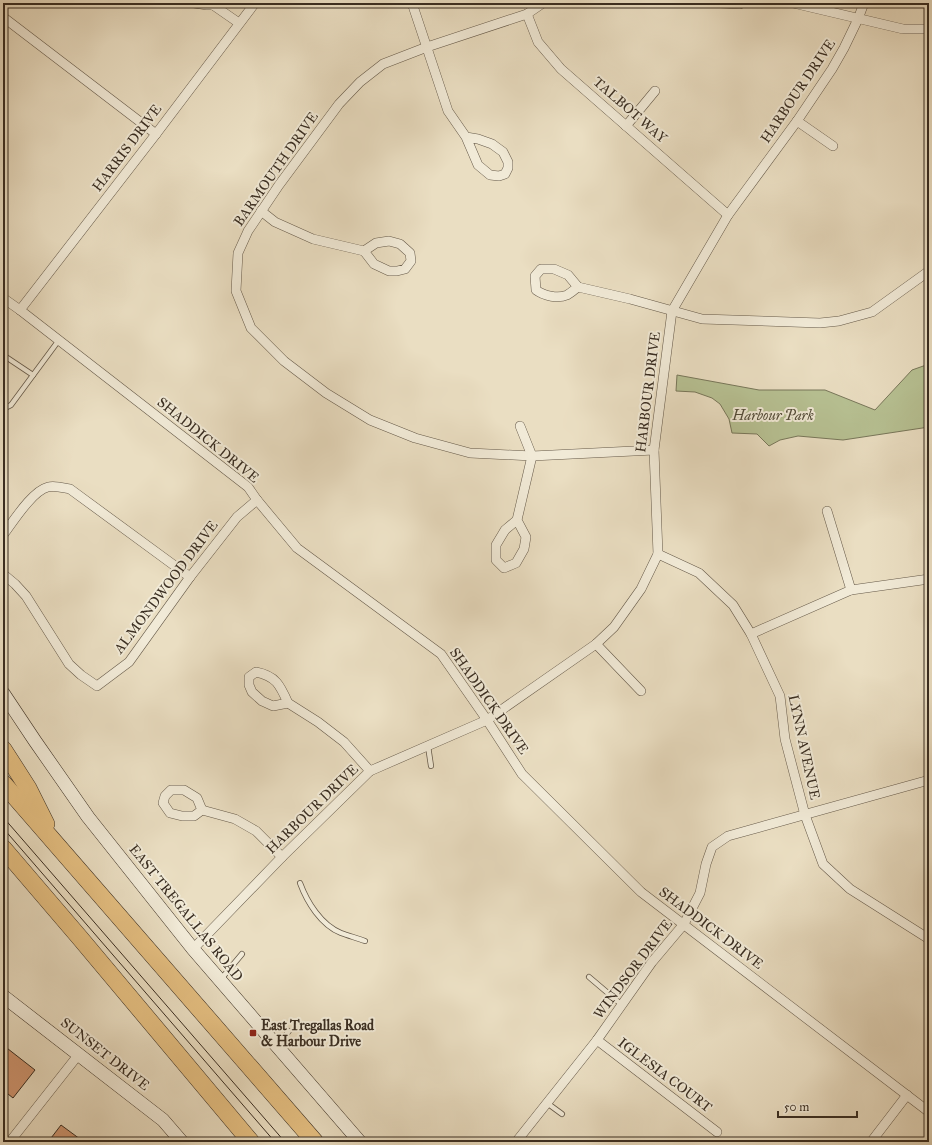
<svg xmlns="http://www.w3.org/2000/svg" width="932" height="1145" viewBox="0 0 932 1145" font-family="'IM FELL Great Primer',serif">
	<style>
		.green { fill: #b7c193; stroke: #78775a }
		.building { fill: #cf9671; stroke: #392d21 }
		.lines { fill: none; stroke-linecap: round; stroke-linejoin: round }
		.lane-casing { stroke: #655949; stroke-width: 6 }
		.street-casing { stroke: #655949; stroke-width: 10 }
		.secondary-casing { stroke: #392d21; stroke-width: 14 }
		.highway-casing { stroke: #392d21; stroke-width: 18 }
		.lane { stroke: #f1ead7; stroke-width: 4.5 }
		.street { stroke: #f1ead7; stroke-width: 9 }
		.secondary { stroke: #f1ead7; stroke-width: 13 }
		.highway { stroke: #e5bf81; stroke-width: 17 }
		.tram { stroke: #392d21; stroke-width: 1 }
		.poi-dot { fill: #8f2418; stroke: #f1ead7; stroke-width: 1.5 }
		.labels { text-anchor: middle; dominant-baseline: central; stroke-width: 4; stroke-linejoin: round; paint-order: stroke }
		.street-label { font-size: 14px; fill: #392d21; stroke: #f1ead7 }
		.park-label { font-size: 14px; font-style: italic; fill: #524b38; stroke: #f1ead7 }
		.poi-label { font-size: 14px; font-weight: bold; fill: #392d21; stroke: #f1ead7; text-anchor: start }
	</style>
	<rect width="100%" height="100%" fill="#eadec2"/>
	<filter id="stains"><feTurbulence type="fractalNoise" baseFrequency=".005" numOctaves="4"/><feColorMatrix values="0 0 0 0 .2 0 0 0 0 .09 0 0 0 0 .02 0 0 0 .5 -.17"/></filter>
	<radialGradient id="worn" r=".72"><stop offset=".6" stop-color="#630" stop-opacity="0"/><stop offset="1" stop-color="#630" stop-opacity=".3"/></radialGradient>
	<path class="green" d="M929 364V427L843 440 798 436 780 440 769 446 757 434 732 433 729 419 720 404 712 398 695 392 676 391 677 375 759 390H825L875 410 912 370Z"/>
	<g class="building">
		<path d="M3 1045 35 1070 13 1098 3 1090Z"/>
		<path d="M61 1125 84 1142H48Z"/>
	</g>
	<g class="lines">
		<defs>
			<g id="lane">
				<path d="M3 355 33 375"/>
				<path d="M3 409 11 405 59 340"/>
				<path d="M428 746 431 766"/>
				<path d="M300 883C307 902 321 925 341 933 349 936 357 938 365 941"/>
				<path d="M589 977 622 1005"/>
				<path d="M221 979 242 954"/>
				<path d="M278 1045 289 1031"/>
				<path d="M547 1103 562 1114"/>
			</g>
			<g id="street">
				<path d="M194 3 207 5H213"/>
				<path d="M213 3V5L239 23"/>
				<path d="M412 3 448 111 466 137 478 165 490 175 499 176 505 174 508 168V162L503 152 492 144 478 139 466 137"/>
				<path d="M543 3 527 14 427 47 383 64 360 82 339 104 279 185 248 231 238 253 236 291 251 328 284 361 326 393 370 420 415 438 470 453 532 456 654 450"/>
				<path d="M720 3 740 4 742 3"/>
				<path d="M793 3 903 29H929"/>
				<path d="M527 14 538 42 561 69 728 215"/>
				<path d="M3 17 156 134"/>
				<path d="M797 121 833 146"/>
				<path d="M626 126 655 91"/>
				<path d="M261 211 275 222 313 239 364 251 374 264 389 271H397L405 269 411 261 410 253 400 244 389 241 376 243 364 251"/>
				<path d="M578 287C575 289 571 293 567 295 558 299 544 296 536 290L535 276 541 269H554L568 275 578 287 630 299 702 319 820 323 839 321 872 312 929 271"/>
				<path d="M3 298 20 310 248 487 257 500 297 548 441 654 487 720 522 774 641 892 929 1112"/>
				<path d="M20 310 156 134 255 3"/>
				<path d="M827 511 851 590"/>
				<path d="M517 520 526 537 524 549 516 563 504 568 496 560V545L505 530 517 520 532 456 520 426"/>
				<path d="M3 535C13 522 32 491 48 487 55 485 64 488 70 489L190 577"/>
				<path d="M658 554 699 573 733 605 751 634 780 696 785 739 805 815 823 864 850 889 929 939"/>
				<path d="M3 574 15 584 26 596 69 664 81 675 97 686 129 662 190 577 237 517 257 500"/>
				<path d="M751 634 851 590 929 579"/>
				<path d="M596 644 641 691"/>
				<path d="M256 672C276 676 280 685 288 703L273 706 262 701 252 692 249 685V677Z"/>
				<path d="M288 703 318 722 344 742 370 771"/>
				<path d="M171 790H184L197 798 202 810 194 816H182L170 813 163 803 165 796Z"/>
				<path d="M202 810 235 819 256 831 282 857"/>
				<path d="M193 949 282 857 370 771 487 720 596 644 614 627 641 589 658 554 654 450 672 311 728 215 797 121 832 69 844 48 858 19 864 3"/>
				<path d="M597 1040 717 1132"/>
				<path d="M12 1139 79 1054"/>
				<path d="M516 1142 597 1040 652 962 684 924 700 893 706 864 712 847 728 836 929 780"/>
				<path d="M871 1142 907 1095"/>
			</g>
			<g id="secondary">
				<path d="M3 693 35 741 88 817 193 949 360 1142"/>
				<path d="M3 996 163 1120 182 1142"/>
			</g>
			<g id="highway">
				<path d="M3 749 28 788 46 824"/>
				<path d="M3 783 315 1142"/>
				<path d="M3 848 80 938 251 1142"/>
			</g>
		</defs>
		<use href="#lane" class="lane-casing"/>
		<use href="#street" class="street-casing"/>
		<use href="#secondary" class="secondary-casing"/>
		<use href="#highway" class="highway-casing"/>
		<use href="#lane" class="lane"/>
		<use href="#street" class="street"/>
		<use href="#secondary" class="secondary"/>
		<use href="#highway" class="highway"/>
		<g class="tram">
			<path d="M3 817 285 1142"/>
			<path d="M3 828 275 1142"/>
		</g>
	</g>
	<rect class="poi-dot" x="249" y="1029" width="8" height="8" rx="2"/>
	<g class="labels">
		<g class="street-label">
			<text transform="translate(798 91) rotate(-56)">HARBOUR DRIVE</text>
			<text transform="translate(630 110) rotate(41)">TALBOT WAY</text>
			<text transform="translate(127 148) rotate(-53)">HARRIS DRIVE</text>
			<text transform="translate(276 169) rotate(-55)">BARMOUTH DRIVE</text>
			<text transform="translate(648 392) rotate(-83)">HARBOUR DRIVE</text>
			<text transform="translate(208 440) rotate(39)">SHADDICK DRIVE</text>
			<text transform="translate(166 587) rotate(-53)">ALMONDWOOD DRIVE</text>
			<text transform="translate(489 701) rotate(55)">SHADDICK DRIVE</text>
			<text transform="translate(804 747) rotate(78)">LYNN AVENUE</text>
			<text transform="translate(312 809) rotate(-44)">HARBOUR DRIVE</text>
			<text transform="translate(186 913) rotate(51)">EAST TREGALLAS ROAD</text>
			<text transform="translate(711 928) rotate(37)">SHADDICK DRIVE</text>
			<text transform="translate(633 969) rotate(-53)">WINDSOR DRIVE</text>
			<text transform="translate(105 1054) rotate(38)">SUNSET DRIVE</text>
			<text transform="translate(665 1075) rotate(37)">IGLESIA COURT</text>
		</g>
		<g class="park-label">
			<text x="773" y="415">Harbour Park</text>
		</g>
		<g class="poi-label">
			<text x="261" y="1025">East Tregallas Road<tspan x="261" dy="16">&amp; Harbour Drive</tspan></text>
		</g>
	</g>
	<rect width="932" height="1145" fill="none" stroke="#eadec2" stroke-width="16"/>
	<rect x="4" y="4" width="924" height="1137" fill="none" stroke="#392d21" stroke-width="2"/>
	<rect x="8" y="8" width="916" height="1129" fill="none" stroke="#392d21"/>
	<path d="M778 1111v6h79v-6" fill="none" stroke="#392d21" stroke-width="2"/>
	<text x="784" y="1111" font-size="12" fill="#392d21" stroke="#f1ead7" stroke-width="3" paint-order="stroke">50 m</text>
	<rect width="100%" height="100%" filter="url(#stains)"/>
	<rect width="100%" height="100%" fill="url(#worn)"/>
</svg>
